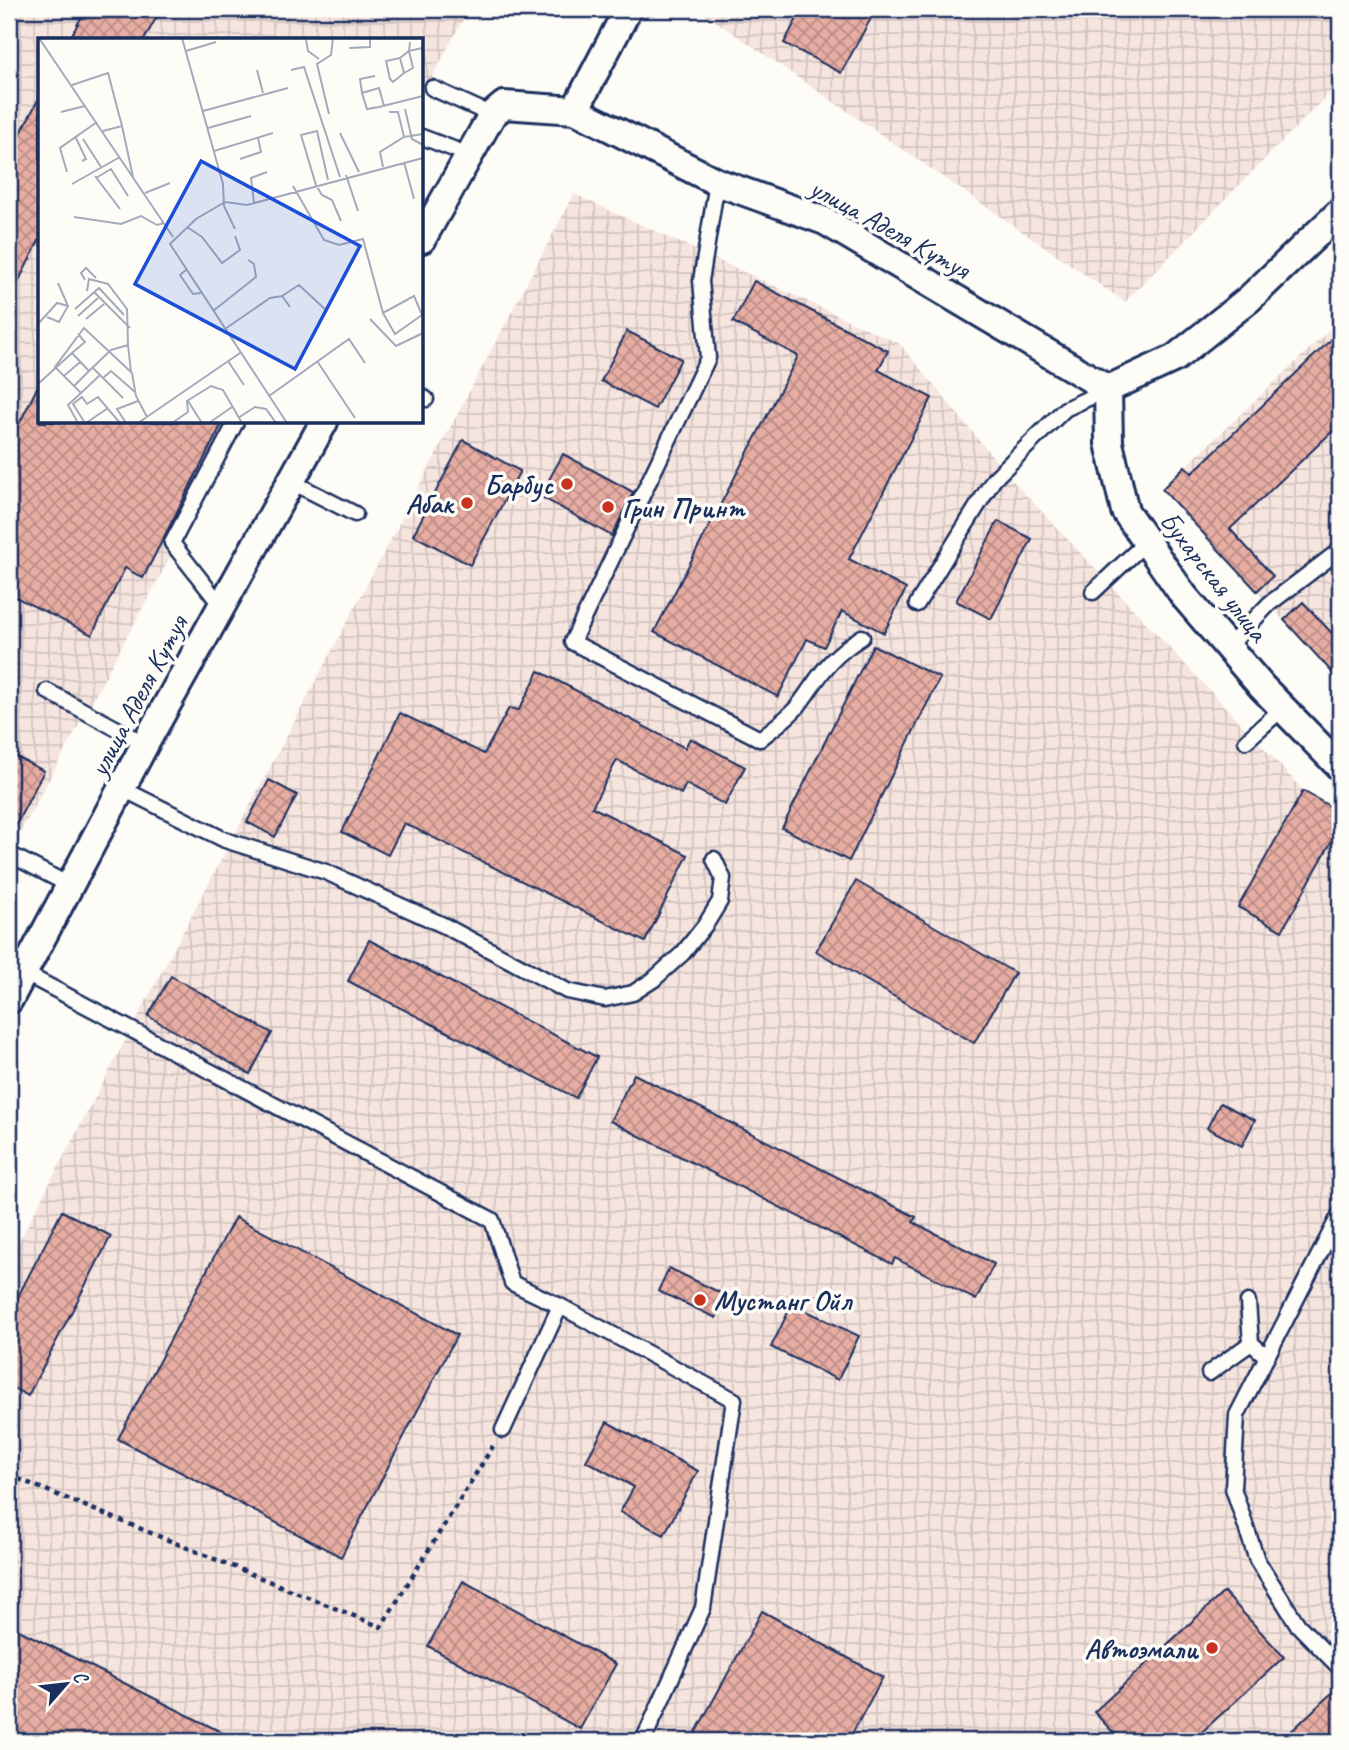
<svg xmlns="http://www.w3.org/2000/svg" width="1349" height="1750" font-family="Caveat,sans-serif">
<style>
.industrial{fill:url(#industrial-grid)}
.building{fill:url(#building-cross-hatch);stroke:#1b2f5e;stroke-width:2}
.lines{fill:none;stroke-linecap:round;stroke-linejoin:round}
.lane-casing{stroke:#1b2f5e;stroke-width:19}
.street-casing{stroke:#1b2f5e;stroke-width:32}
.path{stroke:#1b2f5e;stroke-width:4.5;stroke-dasharray:5 5;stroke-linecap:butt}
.lane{stroke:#fdfcf7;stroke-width:14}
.street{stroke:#fdfcf7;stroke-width:26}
.poi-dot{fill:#c8321e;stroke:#fdfcf7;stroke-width:2.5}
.labels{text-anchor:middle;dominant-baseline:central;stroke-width:7;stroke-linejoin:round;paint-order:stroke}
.street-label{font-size:28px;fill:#1b2f5e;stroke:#fdfcf7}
.poi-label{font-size:28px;font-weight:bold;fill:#1b2f5e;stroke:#fdfcf7;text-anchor:end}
.inset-road{fill:none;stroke:#a3aaba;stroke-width:2}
.view{fill:#1d4ed8;fill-opacity:0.15;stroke:#1d4ed8;stroke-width:3.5}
.inset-edge{fill:none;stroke:#1b2f5e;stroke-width:3.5}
</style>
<defs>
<pattern id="industrial-grid" width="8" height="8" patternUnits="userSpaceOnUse" patternTransform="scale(1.75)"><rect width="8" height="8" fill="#f6e4de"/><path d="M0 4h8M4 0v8" fill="none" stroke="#d2c4c1"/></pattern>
<pattern id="building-cross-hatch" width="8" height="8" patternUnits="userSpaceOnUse" patternTransform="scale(1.75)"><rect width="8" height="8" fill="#e7ada2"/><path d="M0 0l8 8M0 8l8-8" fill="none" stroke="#ba8d87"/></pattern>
</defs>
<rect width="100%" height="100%" fill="#fdfcf7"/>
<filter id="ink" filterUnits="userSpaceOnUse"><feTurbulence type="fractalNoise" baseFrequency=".0143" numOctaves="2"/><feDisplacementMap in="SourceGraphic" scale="14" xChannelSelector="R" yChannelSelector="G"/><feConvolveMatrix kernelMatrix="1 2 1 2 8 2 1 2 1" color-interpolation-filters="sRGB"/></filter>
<g filter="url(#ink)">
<g class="industrial">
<polygon points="9,9 469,9 422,95 422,40 40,40 40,422 244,422 9,853"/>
<polygon points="698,9 1340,9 1340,82 1125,302"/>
<polygon points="574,194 900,344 1011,479 1340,829 1340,1741 9,1741 9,1260"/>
<polygon points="1340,320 1340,681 1162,489"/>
</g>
<g class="building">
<polygon points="86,9 161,9 144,40 69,40"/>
<polygon points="802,9 876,9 841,73 784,43"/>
<polygon points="40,96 40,239 9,300 9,156"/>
<polygon points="754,281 888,351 878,370 932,398 849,559 906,589 884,633 842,611 824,647 807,639 778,697 654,632 798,356 733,322"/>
<polygon points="627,331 681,359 655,409 601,381"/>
<polygon points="1340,331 1340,424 1230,529 1273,576 1257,591 1162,489 1185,466 1192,473"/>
<polygon points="40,382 40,422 223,422 143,578 125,568 92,635 9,594 9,444"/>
<polygon points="463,440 520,471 470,565 413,535"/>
<polygon points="563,454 633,492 612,536 540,496"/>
<polygon points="998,521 1032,539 991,619 956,601"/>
<polygon points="1303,602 1340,642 1340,681 1284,620"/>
<polygon points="873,645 940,678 849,861 782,828"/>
<polygon points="539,671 685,748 690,738 745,767 725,805 686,784 681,794 617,760 592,807 688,855 645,942 404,823 388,855 342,832 400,713 484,754 509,708 519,710"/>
<polygon points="9,753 44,771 9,838"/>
<polygon points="269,780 297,795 275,837 247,822"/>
<polygon points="1303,791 1340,812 1340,826 1282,931 1238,907"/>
<polygon points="856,881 1015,973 974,1043 816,951"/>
<polygon points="369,940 597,1057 576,1098 348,981"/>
<polygon points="171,976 272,1033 250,1074 148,1016"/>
<polygon points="634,1074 916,1217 913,1222 994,1264 976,1300 895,1258 892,1264 610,1121"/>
<polygon points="1220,1103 1255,1120 1242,1146 1207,1128"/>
<polygon points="62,1211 111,1236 28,1396 9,1386 9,1314"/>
<polygon points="235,1217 457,1335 341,1557 118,1439"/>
<polygon points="669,1268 727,1296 716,1318 658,1291"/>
<polygon points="792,1304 859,1336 838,1380 771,1347"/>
<polygon points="607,1422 698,1471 664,1535 620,1512 634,1487 586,1461"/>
<polygon points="463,1581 616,1664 580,1729 428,1646"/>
<polygon points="1224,1592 1284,1657 1192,1741 1121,1741 1094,1712"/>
<polygon points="762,1611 883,1677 848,1741 691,1741"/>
<polygon points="9,1625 239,1741 9,1741"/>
<polygon points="1340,1685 1340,1741 1281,1741"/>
</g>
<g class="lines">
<g class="lane-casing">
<g id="lane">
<polyline points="432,88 492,115"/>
<polyline points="422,137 469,155"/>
<path d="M 717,182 L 701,281 L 708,358 L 572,642 L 760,739 C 772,729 788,718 798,706 C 821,675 827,659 862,637"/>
<polyline points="422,397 426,399"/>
<polyline points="292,482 355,514"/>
<polyline points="1093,592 1146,542"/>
<polyline points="917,604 994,479 1065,409 1108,389"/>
<polyline points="222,607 172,543 236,422"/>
<polyline points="1228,647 1269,604 1340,550"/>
<polyline points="47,691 145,744"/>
<polyline points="1246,741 1283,708"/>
<polyline points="123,789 225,840 326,872 443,925 567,991 605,999 633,993 653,980 683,953 706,924 720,901 723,878 714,859"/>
<polyline points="15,857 71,886"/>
<polyline points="24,973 492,1220 512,1283 560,1306 503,1430"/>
<polyline points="1340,1214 1237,1415 1233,1488 1257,1560 1298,1625 1340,1668"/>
<polyline points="1248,1302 1251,1343 1267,1357"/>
<polyline points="560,1306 734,1400 703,1608 643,1741"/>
<polyline points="1209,1373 1251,1343"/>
</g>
</g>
<g class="street-casing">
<g id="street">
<polyline points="575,110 628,9"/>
<polyline points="422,239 492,115 504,105 575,110 717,182 825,221 1108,389"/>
<polyline points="1108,389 1109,443 1125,511 1184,596 1262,687 1340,767"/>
<polyline points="1108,389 1175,358 1249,299 1340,212"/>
<polyline points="9,1000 145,744 324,422"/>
</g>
</g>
<polyline class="path" points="9,1475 381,1627 493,1446"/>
<use href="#lane" class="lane"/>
<use href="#street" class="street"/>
</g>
</g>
<g class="poi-dot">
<circle cx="567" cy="484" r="7"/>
<circle cx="467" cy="503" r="7"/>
<circle cx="608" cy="507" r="7"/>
<circle cx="700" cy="1300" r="7"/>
<circle cx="1212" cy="1648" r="7"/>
</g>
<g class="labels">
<g class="street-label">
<text transform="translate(890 228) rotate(29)">улица Аделя Кутуя</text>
<text transform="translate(1214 576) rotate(52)">Бухарская улица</text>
<text transform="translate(138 696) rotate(-62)">улица Аделя Кутуя</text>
</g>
<g class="poi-label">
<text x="553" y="484">Барбус</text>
<text x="453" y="503">Абак</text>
<text x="622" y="507" text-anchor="start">Грин Принт</text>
<text x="714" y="1300" text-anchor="start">Мустанг Ойл</text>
<text x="1198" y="1648">Автоэмали</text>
</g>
</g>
<g transform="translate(38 38)">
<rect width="385" height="385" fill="#fdfcf7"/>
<path class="inset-road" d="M 1,0 L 135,199M 144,0 L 185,146 L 186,168 L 197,191M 268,2 L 270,13 L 281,21M 372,4 L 371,13 L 384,10 L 385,15M 311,10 L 332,9 L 332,0M 148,13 L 178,4M 371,13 L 375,30 L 366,35 L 362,20 ZM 362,20 L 348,23 L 352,41 L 355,44 L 366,35M 219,32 L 225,55M 253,32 L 266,29 L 302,139M 34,47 L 70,35 L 84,88M 324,55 L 322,41 L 337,38M 346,68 L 341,50 L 324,55 L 329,71 L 341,69 L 385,58M 367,71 L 374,101 L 385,107M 165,73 L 250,50M 23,74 L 47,68M 351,74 L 360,74 L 366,99M 291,76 L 279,26 L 293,17 L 295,0M 170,90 L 213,78M 65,93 L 84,88 L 95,139M 302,95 L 321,134M 37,98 L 48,121 L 44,123M 45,101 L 63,129M 176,113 L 235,95M 202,121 L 223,114 L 220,100M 366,124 L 376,161M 345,129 L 342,114 L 366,99 L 385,96M 29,134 L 22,110 L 59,84M 308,137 L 320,173M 57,138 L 82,171M 58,140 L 73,131 L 90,158M 290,142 L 279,93 L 263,97 L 278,147 L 284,157 L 294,162 L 303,183M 34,146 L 82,119M 255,148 L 286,202 L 301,207 L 325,201 L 345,275 L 376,258 L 384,277 L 357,296 L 345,275M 107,155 L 132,145M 187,164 L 158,181 L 132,206 L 249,385M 187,164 L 209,167 L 385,120M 216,165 L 213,140 L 229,134M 36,179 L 83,186 L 103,178 L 119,187 L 126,185M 149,189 L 164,199 L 184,225 L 202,212 L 197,198M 148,232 L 142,237 L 155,256 L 163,255M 47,242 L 43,235 L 48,230 L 58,240M 20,245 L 30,268M 56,254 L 92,290M 244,258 L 261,247 L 289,273M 37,271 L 61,250 L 86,277M 175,273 L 218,239 L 216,226 L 210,222M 40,278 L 60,260M 48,281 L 66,266M 332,281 L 358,308 L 385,295M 0,286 L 19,265 L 30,268 L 21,284 L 9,279M 187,291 L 232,260 L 244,258 L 252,269M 90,307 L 93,334M 34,315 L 47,304 L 40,296M 190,323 L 206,347M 279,323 L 317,380M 42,324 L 26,338 L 17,329 L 46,290 L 94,335 L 98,358 L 109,379M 54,329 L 85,360M 26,338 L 43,355 L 30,367 L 40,385M 65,340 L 73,333 L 97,354M 0,346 L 34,315 L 51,333 L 73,312 L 90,307 L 89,271 L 70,246 L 51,241 L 49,253M 36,348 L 51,333M 43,355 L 62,337M 231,358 L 311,301 L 327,325M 150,363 L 164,385M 200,380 L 217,369 L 228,371 L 238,385M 47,385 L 35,366 L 44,359 L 49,366 L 60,359 L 82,385M 48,385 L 70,370M 88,385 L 79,371 L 100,363M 100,385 L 202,315M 134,385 L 150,374 L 149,363 L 173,348 L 185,352 L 204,385M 171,385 L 194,369"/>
<path class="view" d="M 163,123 L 322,208 L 257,331 L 97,246 Z"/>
<rect width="385" height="385" class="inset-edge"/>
</g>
<rect width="1349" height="1750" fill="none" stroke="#fdfcf7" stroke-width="35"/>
<rect x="18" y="18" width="1314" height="1715" fill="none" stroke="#1b2f5e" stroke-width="2.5" filter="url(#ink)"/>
<g transform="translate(66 1684) rotate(62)" stroke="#fdfcf7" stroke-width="5" paint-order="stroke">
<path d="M0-5L12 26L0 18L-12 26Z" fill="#1b2f5e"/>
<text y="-10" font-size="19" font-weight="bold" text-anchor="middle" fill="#1b2f5e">С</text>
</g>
</svg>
